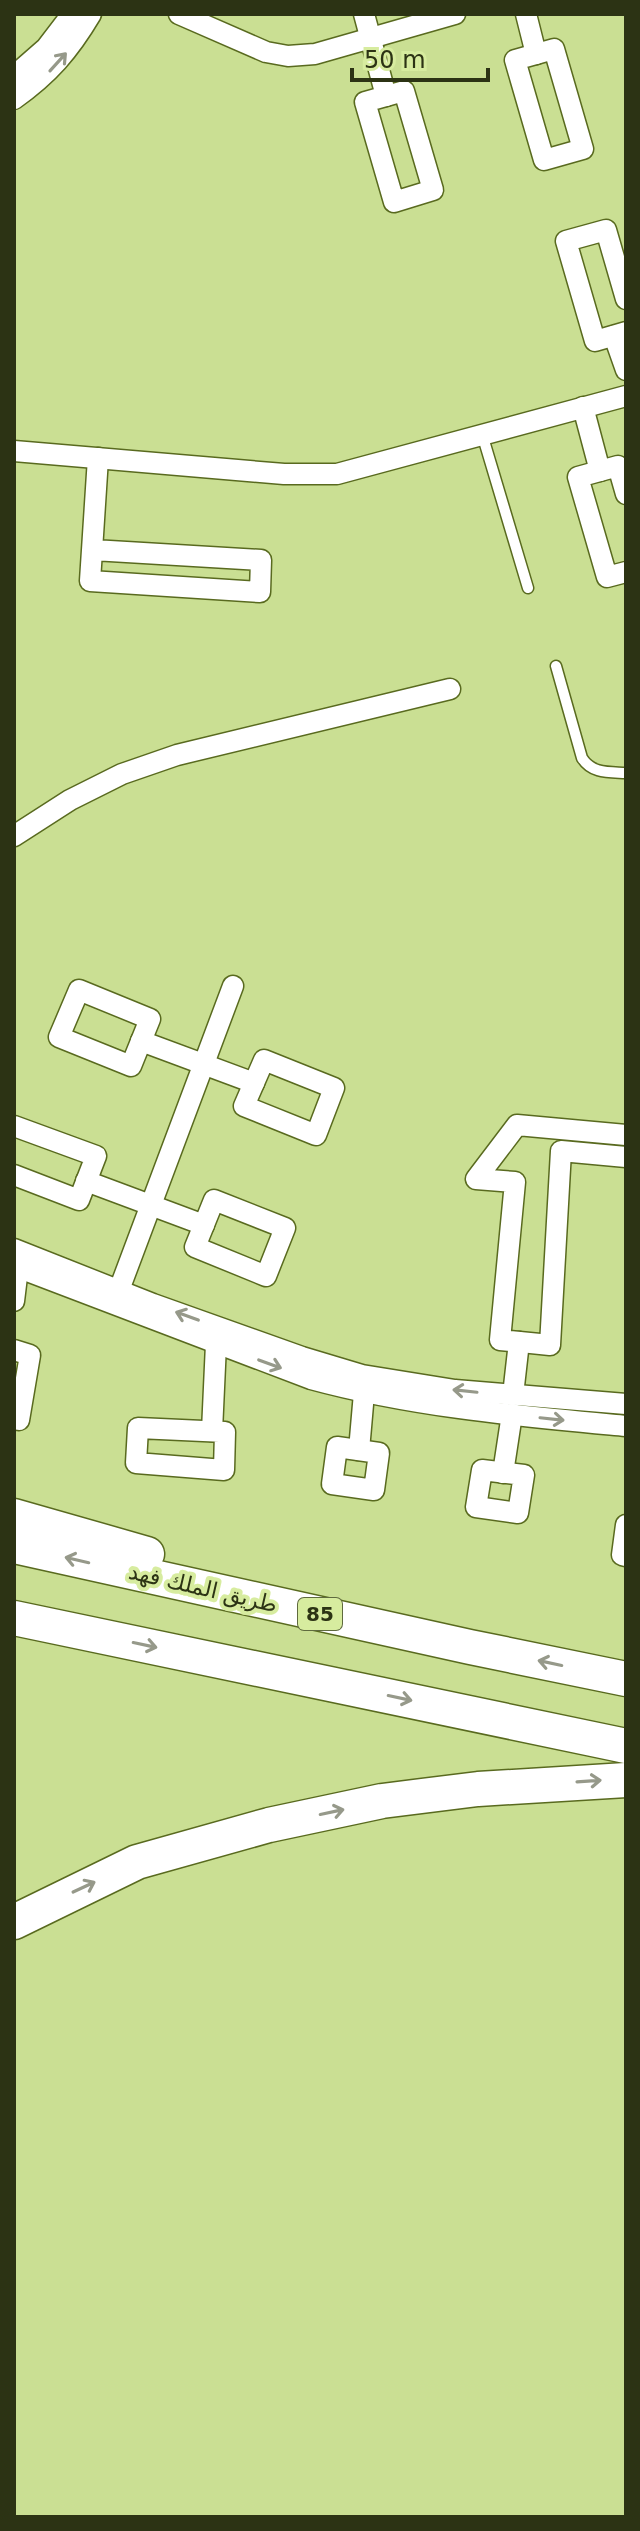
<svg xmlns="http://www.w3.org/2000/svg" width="640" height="2531" font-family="'DejaVu Sans',Vazirmatn,sans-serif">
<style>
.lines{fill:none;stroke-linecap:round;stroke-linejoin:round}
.service-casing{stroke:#596a1f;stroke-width:13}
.minor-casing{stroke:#596a1f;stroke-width:23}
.trunk-casing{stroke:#596a1f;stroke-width:37}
.service{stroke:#fff;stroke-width:10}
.minor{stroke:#fff;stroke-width:20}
.trunk{stroke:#fff;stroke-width:34}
.oneway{stroke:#96998a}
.labels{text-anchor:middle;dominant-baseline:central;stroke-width:8;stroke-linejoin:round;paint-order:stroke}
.shield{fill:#d7ec9f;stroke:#5f6a3e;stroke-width:2}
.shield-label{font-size:20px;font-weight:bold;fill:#2c3314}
.street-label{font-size:22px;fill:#2c3314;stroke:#d7ec9f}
</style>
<rect width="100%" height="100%" fill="#cadf93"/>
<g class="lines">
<g class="service-casing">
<g id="service">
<polyline points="482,434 528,588"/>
<path d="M 556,666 L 582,758 C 592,774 609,772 626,773"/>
</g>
</g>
<g class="minor-casing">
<g id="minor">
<polyline points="179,14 266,52 288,56 315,54 455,14"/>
<polyline points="364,14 386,96"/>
<polyline points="526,14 536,54"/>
<polygon points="554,49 583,149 544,160 515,60"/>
<polyline points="14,76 46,48 72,14"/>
<polygon points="404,91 433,190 394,202 365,102"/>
<path d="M 14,99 C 49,74 69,51 91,14"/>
<polyline points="626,299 606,230 566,241 595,341 626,332"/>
<polyline points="614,336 626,370"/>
<polyline points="583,407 600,471"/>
<polyline points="14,451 284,474 337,474 626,396"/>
<polyline points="626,494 618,466 578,477 607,577 626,572"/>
<polyline points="93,550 261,560 260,592 90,581 98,458"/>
<polyline points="14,836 70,800 122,774 177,755 450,689"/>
<polygon points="79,990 150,1019 131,1066 59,1037"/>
<polyline points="141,1041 254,1083"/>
<polygon points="264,1060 334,1088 316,1135 244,1106"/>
<polyline points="14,1126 96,1156 79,1200 14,1175"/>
<polyline points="626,1135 517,1125 476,1179 515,1182 500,1340 550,1345 561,1151 626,1157"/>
<polyline points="86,1181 204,1225"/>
<polygon points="214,1200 285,1228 266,1276 195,1247"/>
<polyline points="14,1249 153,1304 302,1357 362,1375 455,1390 626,1404"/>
<path d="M 14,1266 L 311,1379 C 414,1407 520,1416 626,1426"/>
<polyline points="119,1290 233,986"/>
<polyline points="14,1301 18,1268"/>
<polyline points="14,1350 30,1355 19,1420 14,1419"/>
<polyline points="513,1395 519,1342"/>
<polygon points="138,1428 225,1432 224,1470 136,1463"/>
<polyline points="212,1431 216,1344"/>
<polygon points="337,1447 379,1453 374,1490 332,1484"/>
<polyline points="359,1450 364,1393"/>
<polygon points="482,1470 524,1475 518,1513 476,1507"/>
<polyline points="503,1473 512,1414"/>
<polyline points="626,1525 622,1555 626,1556"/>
</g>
</g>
<g class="trunk-casing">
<g id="trunk">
<polyline points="14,1516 147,1554"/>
<polyline points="14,1546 470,1647 626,1679"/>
<polyline points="14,1618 626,1746"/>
<polyline points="14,1922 137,1862 269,1825 382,1801 478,1789 626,1780"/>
</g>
</g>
<use href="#service" class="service"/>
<use href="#minor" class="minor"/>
<use href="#trunk" class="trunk"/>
</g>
<defs><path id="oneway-shaft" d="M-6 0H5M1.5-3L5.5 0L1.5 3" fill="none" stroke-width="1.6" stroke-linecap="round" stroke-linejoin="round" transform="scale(2)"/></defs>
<g class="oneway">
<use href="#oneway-shaft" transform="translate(58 62) rotate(-48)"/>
<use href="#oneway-shaft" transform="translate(187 1316) rotate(-160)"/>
<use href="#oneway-shaft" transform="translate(270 1364) rotate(20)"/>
<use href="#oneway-shaft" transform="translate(465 1391) rotate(-174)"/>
<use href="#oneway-shaft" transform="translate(552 1419) rotate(6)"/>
<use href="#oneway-shaft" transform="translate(77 1560) rotate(-167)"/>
<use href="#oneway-shaft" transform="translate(145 1645) rotate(12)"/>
<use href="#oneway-shaft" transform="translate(550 1663) rotate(-168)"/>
<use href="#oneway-shaft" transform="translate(400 1698) rotate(12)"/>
<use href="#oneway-shaft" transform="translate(589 1781) rotate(-4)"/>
<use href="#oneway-shaft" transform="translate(332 1812) rotate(-12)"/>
<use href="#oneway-shaft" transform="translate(84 1887) rotate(-25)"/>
</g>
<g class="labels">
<rect class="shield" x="298" y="1598" width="44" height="32" rx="6"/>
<g class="shield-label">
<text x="320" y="1614">85</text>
</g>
<g class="street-label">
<text transform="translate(203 1588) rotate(13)">طريق الملك فهد</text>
</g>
</g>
<rect width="640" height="2531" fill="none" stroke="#2c3314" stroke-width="32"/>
<path d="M352 68v12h136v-12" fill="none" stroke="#2c3314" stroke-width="4"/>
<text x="364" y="68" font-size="24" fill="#2c3314" stroke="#d7ec9f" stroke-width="6" paint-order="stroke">50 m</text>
</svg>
